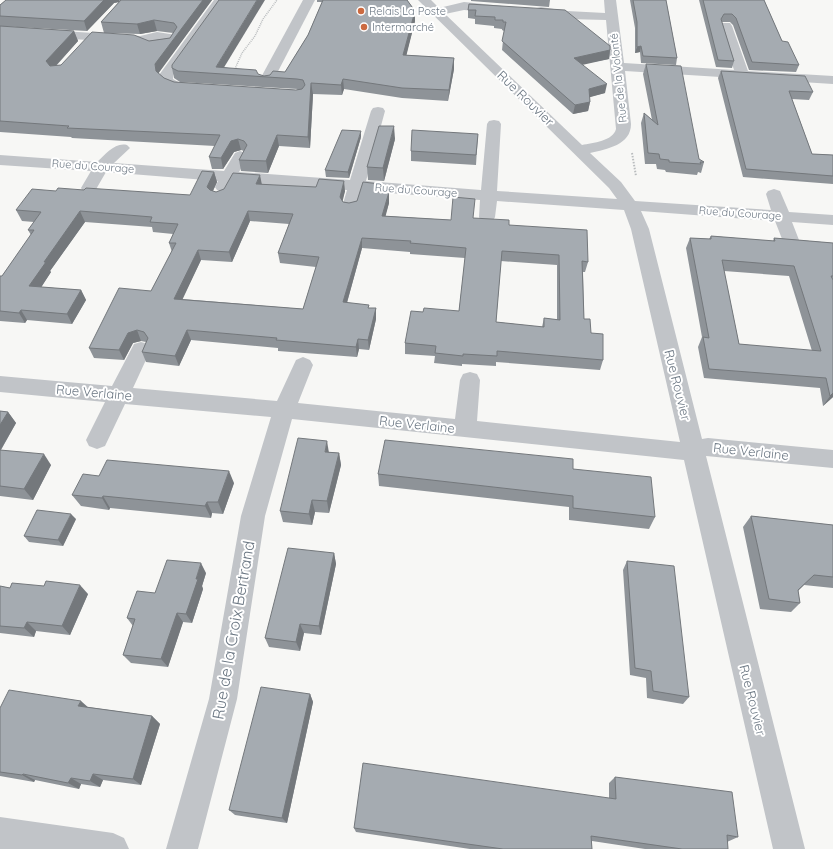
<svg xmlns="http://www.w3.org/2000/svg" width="833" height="849" font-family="Quicksand,sans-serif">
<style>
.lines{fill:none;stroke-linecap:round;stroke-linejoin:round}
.path-far1{stroke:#b9bcbe;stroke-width:1.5;stroke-dasharray:1 1;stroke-linecap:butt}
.path{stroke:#b9bcbe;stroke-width:2;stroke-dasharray:1.5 1.5;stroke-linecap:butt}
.minor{fill:#c1c4c8;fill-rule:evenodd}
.wall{fill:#8e9398;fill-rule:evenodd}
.shaded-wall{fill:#74787c}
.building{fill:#a5abb1;stroke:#74787c;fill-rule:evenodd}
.poi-dot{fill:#cc6a40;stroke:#fff;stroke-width:1.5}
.labels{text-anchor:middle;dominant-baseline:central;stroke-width:4;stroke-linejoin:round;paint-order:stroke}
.far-poi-label{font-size:11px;fill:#6a7682;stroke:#fff;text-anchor:start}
.far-street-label{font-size:11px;fill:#6a7682;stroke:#fff}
.street-label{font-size:13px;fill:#6a7682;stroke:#fff}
.near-street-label{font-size:16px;fill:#6a7682;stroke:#fff}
</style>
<rect width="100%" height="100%" fill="#f7f7f5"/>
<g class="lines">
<polyline class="path-far1" points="234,71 242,53 255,36 263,19 277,0"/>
<polyline class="path" points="632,153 636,176"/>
<g class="minor">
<path d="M 214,0 L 226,0 L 173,75 L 173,79 L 180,83 L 198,85 L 200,88 L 198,91 C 185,94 159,92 159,75 Z"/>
<polygon points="303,0 315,0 273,81 271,84 266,85 261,84 259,81"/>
<path d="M 418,0 L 431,0 L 439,8 L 464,2 L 503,6 L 505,9 L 503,12 L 499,13 L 464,10 L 445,14 L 582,145 C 593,143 613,141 616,129 L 606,20 L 567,19 L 541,15 L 537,14 L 535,11 L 537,8 L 541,7 L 567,11 L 605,13 L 604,0 L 616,0 L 624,63 L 734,70 L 720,26 L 722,23 L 730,23 L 732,26 L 748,71 L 833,76 L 833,84 L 625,71 L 631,124 C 631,145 607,149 590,153 L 621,182 L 635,201 L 771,210 L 766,194 L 768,191 L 774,189 L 780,191 L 789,212 L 833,215 L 833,225 L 792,222 L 799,240 L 796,244 L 790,246 L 784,244 L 775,221 L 641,211 L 649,229 L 702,439 L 708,438 L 833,450 L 833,468 L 706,456 L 805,849 L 773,849 L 684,460 L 292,419 L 265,516 L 237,699 L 198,849 L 166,849 L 209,699 L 241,516 L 271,417 L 125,404 L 105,446 L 97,449 L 89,446 L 86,440 L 105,402 L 0,392 L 0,376 L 112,386 L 134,344 L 141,342 L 148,344 L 151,349 L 133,388 L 277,401 L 296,360 L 303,357 L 310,360 L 313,365 L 298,403 L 455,419 L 460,380 L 463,374 L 470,372 L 477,374 L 480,380 L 477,421 L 680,442 L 631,229 L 624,210 L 497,201 L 495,217 L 493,221 L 487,222 L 481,221 L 479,217 L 480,200 L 363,191 L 356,211 L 350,212 L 344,211 L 342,207 L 347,190 L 234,182 L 229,190 L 223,192 L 217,190 L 215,187 L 218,181 L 106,172 L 95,191 L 89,193 L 83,191 L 81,188 L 91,171 L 0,165 L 0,155 L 97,162 C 106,154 115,142 127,145 L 130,148 L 114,163 L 224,171 L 235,153 L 240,151 L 245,153 L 248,156 L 239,172 L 350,180 L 371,111 L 373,108 L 378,107 L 383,108 L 385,111 L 366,181 L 481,190 L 487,124 L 489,121 L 494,120 L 499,121 L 501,124 L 497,191 L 617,199 L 609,188 Z"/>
<path d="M 0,27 L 140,36 L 157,32 L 176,35 L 178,38 L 173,47 L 152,50 L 143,47 L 142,43 L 0,35 ZM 157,40 L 164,41 L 152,41 Z"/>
<polygon points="0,817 113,833 124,838 129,849 0,849"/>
</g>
</g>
<g class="wall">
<polygon points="6,0 212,0 158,73 164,78 174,82 296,90 298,89 180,82 174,78 172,68 224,67 264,76 285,72 308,35 322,2 317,2 317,0 407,0 415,11 415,21 406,55 454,58 454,69 448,101 402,98 344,89 342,95 313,94 310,148 279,146 268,173 241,171 239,160 244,151 241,150 234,152 223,169 212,169 209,157 215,146 72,138 71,137 0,132 0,26 74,31 78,41 56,66 61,65 149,41 170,38 173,33 157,31 140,34 104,33 101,22 119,2 114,3 87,31 0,26 0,5"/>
<polygon points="471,0 550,0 549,7 471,1"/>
<polygon points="630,0 666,0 677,58 676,65 641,63 640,52 635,53 635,28"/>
<polygon points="699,0 764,0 782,41 799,65 796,72 749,70 733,25 730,22 722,22 734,61 732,68 716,67"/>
<polygon points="469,4 610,50 609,59 582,64 605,93 589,97 590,102 588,111 573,114 502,50 504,31 502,30 502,29 494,28 494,26 475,24 475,19 468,18 468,10"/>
<polygon points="646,64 699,159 704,162 701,173 698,172 697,175 666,172 665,170 657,169 656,164 645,164 641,123 644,113 652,120 643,74"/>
<polygon points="721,71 813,92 809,100 792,99 812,154 833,155 833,184 743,177 718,78"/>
<polygon points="478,134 476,165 411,161 411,151"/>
<polygon points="361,137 349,178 326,177 325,170"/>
<polygon points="395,139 384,181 368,180 367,167"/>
<path d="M 214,172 L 217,182 L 213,191 L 216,192 L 262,184 L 345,191 L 342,201 L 343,202 L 349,203 L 357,201 L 380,184 L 380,192 L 389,192 L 389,203 L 385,216 L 451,220 L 474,218 L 509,225 L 588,262 L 585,272 L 583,272 L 584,319 L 603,360 L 600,370 L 496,362 L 496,366 L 462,364 L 462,366 L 434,363 L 435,356 L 405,354 L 405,343 L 423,312 L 459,311 L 465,258 L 410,254 L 410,252 L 362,248 L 347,303 L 369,308 L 376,308 L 376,319 L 369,350 L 359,349 L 357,357 L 278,351 L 278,348 L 191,340 L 179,366 L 146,362 L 142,352 L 146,342 L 141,341 L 133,343 L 124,360 L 94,358 L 89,348 L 151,291 L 172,252 L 169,243 L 173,234 L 153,232 L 152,227 L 85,222 L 50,271 L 51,272 L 41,287 L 81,290 L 86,300 L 72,324 L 27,320 L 25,323 L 0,321 L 0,276 L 2,276 L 31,235 L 28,230 L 34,222 L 22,221 L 16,210 L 56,191 L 190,195 ZM 250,221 L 289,224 L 278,253 L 280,263 L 316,267 L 303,309 L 182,299 L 201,260 L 232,262 ZM 501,261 L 557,265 L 557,320 L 544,318 L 542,327 L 496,322 Z"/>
<path d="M 711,236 L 773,241 L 774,238 L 833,243 L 833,397 L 823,406 L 820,388 L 704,378 L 698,347 L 702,337 L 686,248 L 690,238 L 709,239 ZM 724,271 L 789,276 L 812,351 L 739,344 Z"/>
<polygon points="0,411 8,412 16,423 1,450 51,465 33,500 0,496"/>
<polygon points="329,452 339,453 341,465 329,513 315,512 312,525 283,522 280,511"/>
<polygon points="573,469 655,517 649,529 569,520 569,507 379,486 378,474"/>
<polygon points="99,476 234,483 223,514 212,513 211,518 110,508 109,510 81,506 72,495"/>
<polygon points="751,516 833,525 833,588 804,585 798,591 800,603 791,612 760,609 743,527"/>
<polygon points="76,519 63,546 29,542 24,536"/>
<polygon points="334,553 336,564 321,635 304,633 300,651 269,647 265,638"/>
<polygon points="627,561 689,697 683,704 647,698 646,678 630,675 623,570"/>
<polygon points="206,573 202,586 203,589 192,623 183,622 168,667 131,663 123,655 133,626 127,618 155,593"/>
<polygon points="0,586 10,588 88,594 70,635 36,631 34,637 0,633"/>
<polygon points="310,694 313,702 287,823 235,815 229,810"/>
<polygon points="88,707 152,716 160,724 141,785 103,780 100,787 81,784 79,789 35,780 34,782 0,776 0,708"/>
<polygon points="615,777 738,837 727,842 728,849 645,849 592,841 592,849 470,849 356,832 354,828 609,798 609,783"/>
</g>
<g class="shaded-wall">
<polygon points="104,0 119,0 119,2 114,3 87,31 84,21"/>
<polygon points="203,0 212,0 158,74 156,71 155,64"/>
<polygon points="257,0 265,0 220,74 216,67"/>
<polygon points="415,11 415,21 404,65 403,55"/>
<polygon points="154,20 157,31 140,34 137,24"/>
<polygon points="74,31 78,41 50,72 46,61"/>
<polygon points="641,46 640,52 635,53 637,47"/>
<polygon points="610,50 609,59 573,67 574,58"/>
<polygon points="454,58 454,69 448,101 449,90"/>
<polygon points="343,79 344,89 342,95 341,85"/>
<polygon points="311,83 313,94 310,148 308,137"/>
<polygon points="607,84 605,93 587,98 589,89"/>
<polygon points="590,102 588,111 573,114 575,105"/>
<polygon points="394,126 395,139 384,181 383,168"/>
<polygon points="361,131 361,137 349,178 348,172"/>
<polygon points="277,135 279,146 268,173 266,161"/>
<polygon points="238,139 241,150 234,152 223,169 221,158 231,141"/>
<polygon points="214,172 217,182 210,197 207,187"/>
<polygon points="260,175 262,185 256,184"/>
<polygon points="344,181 345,191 341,208 340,197"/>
<polygon points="380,184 380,194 378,192"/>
<polygon points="389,192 389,203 383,226 382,216"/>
<polygon points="80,211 85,222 50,271 51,272 35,297 29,286 44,262"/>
<polygon points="248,211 250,221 232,262 229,252"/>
<polygon points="362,238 362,248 344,313 343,302"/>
<polygon points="198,250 201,260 178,309 174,299"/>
<polygon points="81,290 86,300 72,324 67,314"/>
<polygon points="376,308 376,319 369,350 368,340"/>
<polygon points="21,310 27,320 25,323 19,313"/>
<polygon points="137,330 141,341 133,343 124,360 119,350 128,333"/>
<polygon points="187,330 191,340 179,366 175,356"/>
<polygon points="358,339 359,349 357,357 356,347"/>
<polygon points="833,393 833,397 823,406 830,396"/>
<polygon points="8,412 16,423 0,451 0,425"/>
<polygon points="327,441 329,453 325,452"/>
<polygon points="339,453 341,465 329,513 327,501"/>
<polygon points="44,454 51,465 33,500 24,489"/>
<polygon points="229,471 234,483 223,514 218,502"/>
<polygon points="103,496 110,508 109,510 102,498"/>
<polygon points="312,500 315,512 312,525 309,514"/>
<polygon points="207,502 212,513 211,518 205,506"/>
<polygon points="71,514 76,519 63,546 58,540"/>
<polygon points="334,553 336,564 321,635 319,626"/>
<polygon points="201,563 206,573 202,586 203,589 192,623 186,614 196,579"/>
<polygon points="80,585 88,594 70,635 62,626"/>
<polygon points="177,613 183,622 168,667 161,659"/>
<polygon points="27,622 36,631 34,637 24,628"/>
<polygon points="300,624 304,633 300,651 296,642"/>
<polygon points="310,694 313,702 287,823 282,818"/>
<polygon points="81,701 90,709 78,706"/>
<polygon points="152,716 160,724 141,785 133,779"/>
<polygon points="23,774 35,780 34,782 22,775"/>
<polygon points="93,774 103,780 100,787 90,781"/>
<polygon points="71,778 81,784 79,789 68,783"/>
</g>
<g class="building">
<polygon points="6,0 104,0 84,21 0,16 0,5"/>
<polygon points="121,0 203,0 155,64 156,71 164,78 174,82 296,90 302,89 305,85 303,80 297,79 178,71 172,68 172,65 219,0 257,0 216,67 256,70 258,74 264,76 270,75 273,71 285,72 308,35 323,0 407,0 415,11 403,55 454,58 449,90 402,88 343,79 341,85 311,83 308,137 277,135 266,161 239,160 247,145 244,141 238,139 231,141 221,158 209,157 220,135 67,128 69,126 0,121 0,26 74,31 46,61 50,66 61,65 92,32 134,35 149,41 170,38 177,27 174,23 154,20 137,24 101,22"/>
<polygon points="633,0 666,0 677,58 643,56 641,46 637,47 637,22"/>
<polygon points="703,0 764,0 782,41 788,42 799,65 752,62 736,18 732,14 724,14 721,19 734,61 718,60"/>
<polygon points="469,4 565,10 610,46 610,50 574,58 607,84 589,89 590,102 575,105 502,41 506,22 503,22 503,20 495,20 495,17 475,16 476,10 468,10"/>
<polygon points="646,64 681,66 699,159 704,162 700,162 701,164 669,162 669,160 660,159 659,154 648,153 644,113 658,125"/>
<polygon points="721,71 805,76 813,92 789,91 812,154 833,155 833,176 746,169"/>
<polygon points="379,126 394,126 383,168 367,167"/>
<polygon points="342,130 361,131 348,172 325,170"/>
<polygon points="412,130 478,134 476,155 411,151"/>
<path d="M 202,171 L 214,172 L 207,187 L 210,190 L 216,192 L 224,189 L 233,173 L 260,175 L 256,184 L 316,187 L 319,179 L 344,181 L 340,197 L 343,202 L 349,203 L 357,201 L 363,182 L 380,184 L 378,192 L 389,192 L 382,216 L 451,220 L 453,197 L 475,199 L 473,218 L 509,220 L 509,225 L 587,230 L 588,262 L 582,261 L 584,319 L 590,319 L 591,333 L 603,334 L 603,360 L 497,351 L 497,356 L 463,354 L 463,356 L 435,353 L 436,346 L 405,343 L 411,311 L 423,312 L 424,308 L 459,311 L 466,248 L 410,243 L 411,241 L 362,238 L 343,302 L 369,305 L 368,308 L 376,308 L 368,340 L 358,339 L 356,347 L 276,340 L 277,338 L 187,330 L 175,356 L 142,352 L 148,338 L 144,332 L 137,330 L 128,333 L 119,350 L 89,348 L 119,288 L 151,291 L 176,243 L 169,243 L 178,224 L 150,222 L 152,217 L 80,211 L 44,262 L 46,262 L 29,286 L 81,290 L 67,314 L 21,310 L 19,313 L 0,311 L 0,276 L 2,276 L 34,230 L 28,230 L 41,212 L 16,210 L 32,189 L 56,191 L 58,188 L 84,190 L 86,188 L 190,195 ZM 248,211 L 293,214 L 278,253 L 319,257 L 303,309 L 174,299 L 198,250 L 229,252 ZM 502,251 L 559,255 L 560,320 L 544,318 L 544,327 L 496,322 Z"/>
<path d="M 711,236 L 775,241 L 774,238 L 833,243 L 833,276 L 831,276 L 833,280 L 833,393 L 830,396 L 826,378 L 709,369 L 703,337 L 709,338 L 690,238 L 711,239 ZM 722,260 L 794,266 L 821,351 L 739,344 Z"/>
<polygon points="0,411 8,412 0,425"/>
<polygon points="298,438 327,441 325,452 339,453 327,501 312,500 309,514 280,511"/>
<polygon points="385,440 573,459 573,469 651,477 655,517 573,508 573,496 378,474"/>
<polygon points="0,450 44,454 24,489 0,486"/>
<polygon points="107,460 229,471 218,502 207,502 205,506 103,496 102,498 72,495 83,474 99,476"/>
<polygon points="37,510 71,514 58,540 24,536"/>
<polygon points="751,516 833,525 833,577 814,575 798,590 800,603 769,599"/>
<polygon points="288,548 334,553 319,626 300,624 296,642 265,638"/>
<polygon points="167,560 201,563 196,579 198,579 186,614 177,613 161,659 123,655 135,619 127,618 137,591 155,593"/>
<polygon points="627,561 674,566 689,697 653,691 651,671 635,668"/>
<polygon points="46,581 80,585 62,626 27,622 24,628 0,626 0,586 10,588 12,583 44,586"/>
<polygon points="261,687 310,694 282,818 229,810"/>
<polygon points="9,690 81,701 78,706 152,716 133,779 93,774 90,781 71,778 68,783 23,774 22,775 0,772 0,708"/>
<polygon points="363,763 616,799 615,777 732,792 738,837 727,835 728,849 682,849 591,836 592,849 503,849 354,828"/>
</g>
<g class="poi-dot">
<circle cx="361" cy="11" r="4"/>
<circle cx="364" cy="27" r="4"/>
</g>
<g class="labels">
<g class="far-poi-label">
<text x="369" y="11">Relais La Poste</text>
<text x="372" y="27">Intermarché</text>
</g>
<g class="far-street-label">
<text transform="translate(618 78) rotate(-96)">Rue de la Volonté</text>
<text transform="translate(93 166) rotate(4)">Rue du Courage</text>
<text transform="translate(416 190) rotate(4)">Rue du Courage</text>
<text transform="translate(740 213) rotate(4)">Rue du Courage</text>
</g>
<g class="street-label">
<text transform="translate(526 98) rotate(44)">Rue Rouvier</text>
<text transform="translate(678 385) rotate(76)">Rue Rouvier</text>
<text transform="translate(94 392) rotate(5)">Rue Verlaine</text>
<text transform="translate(417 424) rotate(6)">Rue Verlaine</text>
<text transform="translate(751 451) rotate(6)">Rue Verlaine</text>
<text transform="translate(753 700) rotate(76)">Rue Rouvier</text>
</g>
<g class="near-street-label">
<text transform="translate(233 630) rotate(-80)">Rue de la Croix Bertrand</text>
</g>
</g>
</svg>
